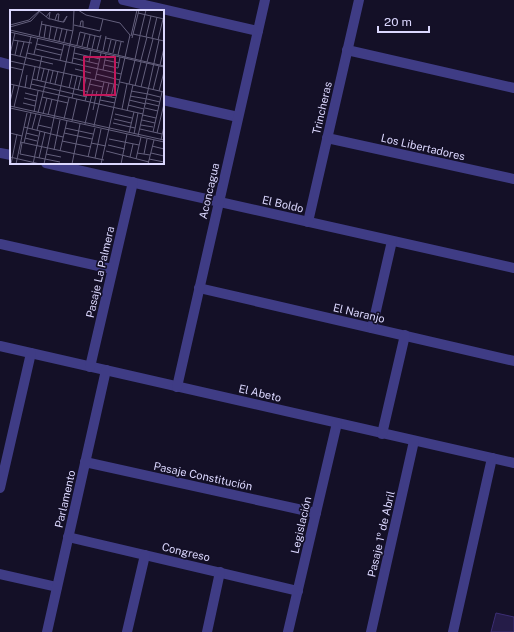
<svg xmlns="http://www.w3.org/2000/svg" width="514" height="632" font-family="'Public Sans',sans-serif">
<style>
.building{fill:#251c48;stroke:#3c2e74}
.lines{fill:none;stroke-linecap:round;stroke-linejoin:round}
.minor{stroke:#3f3c85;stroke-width:10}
.labels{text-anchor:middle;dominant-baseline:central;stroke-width:3.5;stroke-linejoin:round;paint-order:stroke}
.street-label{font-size:11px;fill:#dbd7fe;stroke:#141027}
.inset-road{fill:none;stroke:#64607d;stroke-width:1}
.view{fill:#c2185b;fill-opacity:0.15;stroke:#c2185b;stroke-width:2}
.inset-edge{fill:none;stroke:#dbd7fe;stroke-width:2}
</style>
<rect width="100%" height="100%" fill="#141027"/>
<polygon class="building" points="496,613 514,617 514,632 491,632"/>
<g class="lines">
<g class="minor">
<polyline points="123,0 258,31"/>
<polyline points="93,11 96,0"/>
<polyline points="347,50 514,88"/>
<polyline points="0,62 11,65"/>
<polyline points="163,100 238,117"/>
<polyline points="327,138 514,179"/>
<polyline points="0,153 11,155"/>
<polyline points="46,163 514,268"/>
<polyline points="308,222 359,0"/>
<polyline points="0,244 112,269"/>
<polyline points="199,288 514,361"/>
<polyline points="372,328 392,241"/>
<polyline points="0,346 514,463"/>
<polyline points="90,367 133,182"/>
<polyline points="177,387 265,0"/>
<polyline points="382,434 405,335"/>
<polyline points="85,462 316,513"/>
<polyline points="0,488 31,353"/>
<polyline points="68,537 298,591"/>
<polyline points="0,574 57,587"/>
<polyline points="47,632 106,370"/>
<polyline points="127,632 145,555"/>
<polyline points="207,632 220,572"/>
<polyline points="288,632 337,423"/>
<polyline points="371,632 414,441"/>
<polyline points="453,632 492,458"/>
</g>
</g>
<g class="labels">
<g class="street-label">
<text transform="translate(322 108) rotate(-77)">Trincheras</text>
<text transform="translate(423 147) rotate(13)">Los Libertadores</text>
<text transform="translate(209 191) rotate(-77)">Aconcagua</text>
<text transform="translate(283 204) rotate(13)">El Boldo</text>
<text transform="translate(100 272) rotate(-77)">Pasaje La Palmera</text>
<text transform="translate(359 313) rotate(13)">El Naranjo</text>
<text transform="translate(260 393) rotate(13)">El Abeto</text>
<text transform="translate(203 476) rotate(12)">Pasaje Constitución</text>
<text transform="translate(65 499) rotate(-77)">Parlamento</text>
<text transform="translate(301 525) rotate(-77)">Legislación</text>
<text transform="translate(381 534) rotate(-77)">Pasaje 1º de Abril</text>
<text transform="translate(186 552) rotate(13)">Congreso</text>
</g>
</g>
<g transform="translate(10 10)">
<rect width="154" height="154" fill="#141027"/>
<path class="inset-road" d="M 68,0 L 76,5 L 110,13 L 120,25 L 91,154M 29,1 L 39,9 L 41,9 L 48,11 L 53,12 L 54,12 L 57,6 L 53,12M 128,3 L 154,9M 36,7 L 40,2 L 39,9M 45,10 L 47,4 L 49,4 L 48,11M 31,14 L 63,21M 0,15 L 19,10 L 29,1M 64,15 L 90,21 L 93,9M 70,16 L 71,11 L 73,11 L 73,17M 0,17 L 21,11 L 31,0M 0,20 L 154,56M 0,22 L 154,57M 123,24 L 154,31M 130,25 L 136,0M 121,26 L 127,0M 29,27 L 32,11M 136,27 L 141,6M 34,28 L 36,15M 96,28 L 114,32M 122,28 L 129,0M 142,28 L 147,7M 39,29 L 41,16M 3,30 L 22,33M 44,30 L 47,18M 148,30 L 153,9M 49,31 L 52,19M 54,32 L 57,20M 27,34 L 52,40M 67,35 L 70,22 L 90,27M 72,36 L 75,24M 77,38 L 80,25M 26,39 L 51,45M 82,39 L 85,26M 87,40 L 91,25M 93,41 L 96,26M 98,42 L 101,30M 17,43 L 111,64M 64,43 L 90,49M 103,43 L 106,31M 0,44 L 43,54M 0,44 L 5,23M 24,44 L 28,28M 5,45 L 8,31M 108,45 L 111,32M 10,46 L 14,32M 63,48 L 88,54M 125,49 L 130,26M 50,50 L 54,34M 95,50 L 109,53M 131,50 L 137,27M 0,51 L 108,75M 79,52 L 81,40M 137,52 L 143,29M 62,53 L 65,37M 94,55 L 108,58 L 110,47M 150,55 L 154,38M 0,57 L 13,60M 65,59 L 81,63M 93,60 L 96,44M 86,64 L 110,70M 22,69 L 78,82M 27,70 L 32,46M 85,70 L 91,43M 31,71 L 34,59M 110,72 L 154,82M 40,73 L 43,61M 0,74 L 133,104M 21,74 L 77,87M 45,74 L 48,61M 79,74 L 93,77M 119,74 L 125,50M 125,76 L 131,52M 131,77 L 137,53M 15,78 L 17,65M 59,78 L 62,65M 20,79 L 25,57M 68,80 L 71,67M 143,80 L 149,56M 73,81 L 76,68M 121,81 L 138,84M 149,81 L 154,62M 15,83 L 27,86M 138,84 L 150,87M 91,85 L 106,88M 96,86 L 99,73M 120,86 L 137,89M 32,87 L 58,93M 101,87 L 104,74M 14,88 L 26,91M 62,88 L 67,66M 137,89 L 150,92M 90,90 L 105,93M 119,90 L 136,94M 75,91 L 81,69M 0,92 L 4,75M 13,93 L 25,96M 136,93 L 149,96M 118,95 L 134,99M 0,96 L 154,130M 4,97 L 21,26M 0,98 L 154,132M 135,98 L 148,101M 112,99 L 117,74M 83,100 L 87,81M 117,101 L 123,75M 24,102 L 28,81M 28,103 L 39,59M 33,104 L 37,88M 105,104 L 122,108M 38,105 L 42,89M 133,105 L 146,108M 54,109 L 59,88M 104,109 L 121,113M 132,110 L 145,113M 62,111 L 67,89M 103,113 L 125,118M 75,114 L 83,80M 28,115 L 41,118M 131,115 L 143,117M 84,116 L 94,72M 14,117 L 53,127M 55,118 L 83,124M 22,119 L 26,104M 130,119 L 152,124M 27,120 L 31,105M 143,122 L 152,82M 0,123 L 12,126M 16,123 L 28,126M 54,123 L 82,129M 119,123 L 124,102M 147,123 L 154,94M 124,124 L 128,103M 128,126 L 149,30M 15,128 L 27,131M 99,129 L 129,135M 151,130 L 154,116M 52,131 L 81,137M 10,132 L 94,150M 12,133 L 10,144 L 50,152M 14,133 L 21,103M 81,133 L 96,136M 98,135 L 115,139M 142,136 L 154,139M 44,140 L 50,110M 50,141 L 57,111M 96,141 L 139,152M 127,143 L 140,145M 141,143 L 154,146M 36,144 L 51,147M 134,144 L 137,129M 0,147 L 30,154M 78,147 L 85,118M 120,147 L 123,134M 29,148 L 35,122M 85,148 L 91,119M 126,149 L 131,127M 139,149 L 154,152M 1,154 L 7,124M 6,154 L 17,103M 23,154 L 30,121M 34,154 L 63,20 L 64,0M 62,154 L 70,114M 111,154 L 117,124M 138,154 L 144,130"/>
<path class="view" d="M 74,47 L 105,47 L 105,85 L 74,85 Z"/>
<rect width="154" height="154" class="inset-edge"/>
</g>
<path d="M378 26v6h51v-6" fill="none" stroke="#dbd7fe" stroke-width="2"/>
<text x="384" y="26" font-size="12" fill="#dbd7fe" stroke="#141027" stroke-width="3" paint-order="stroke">20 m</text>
</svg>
